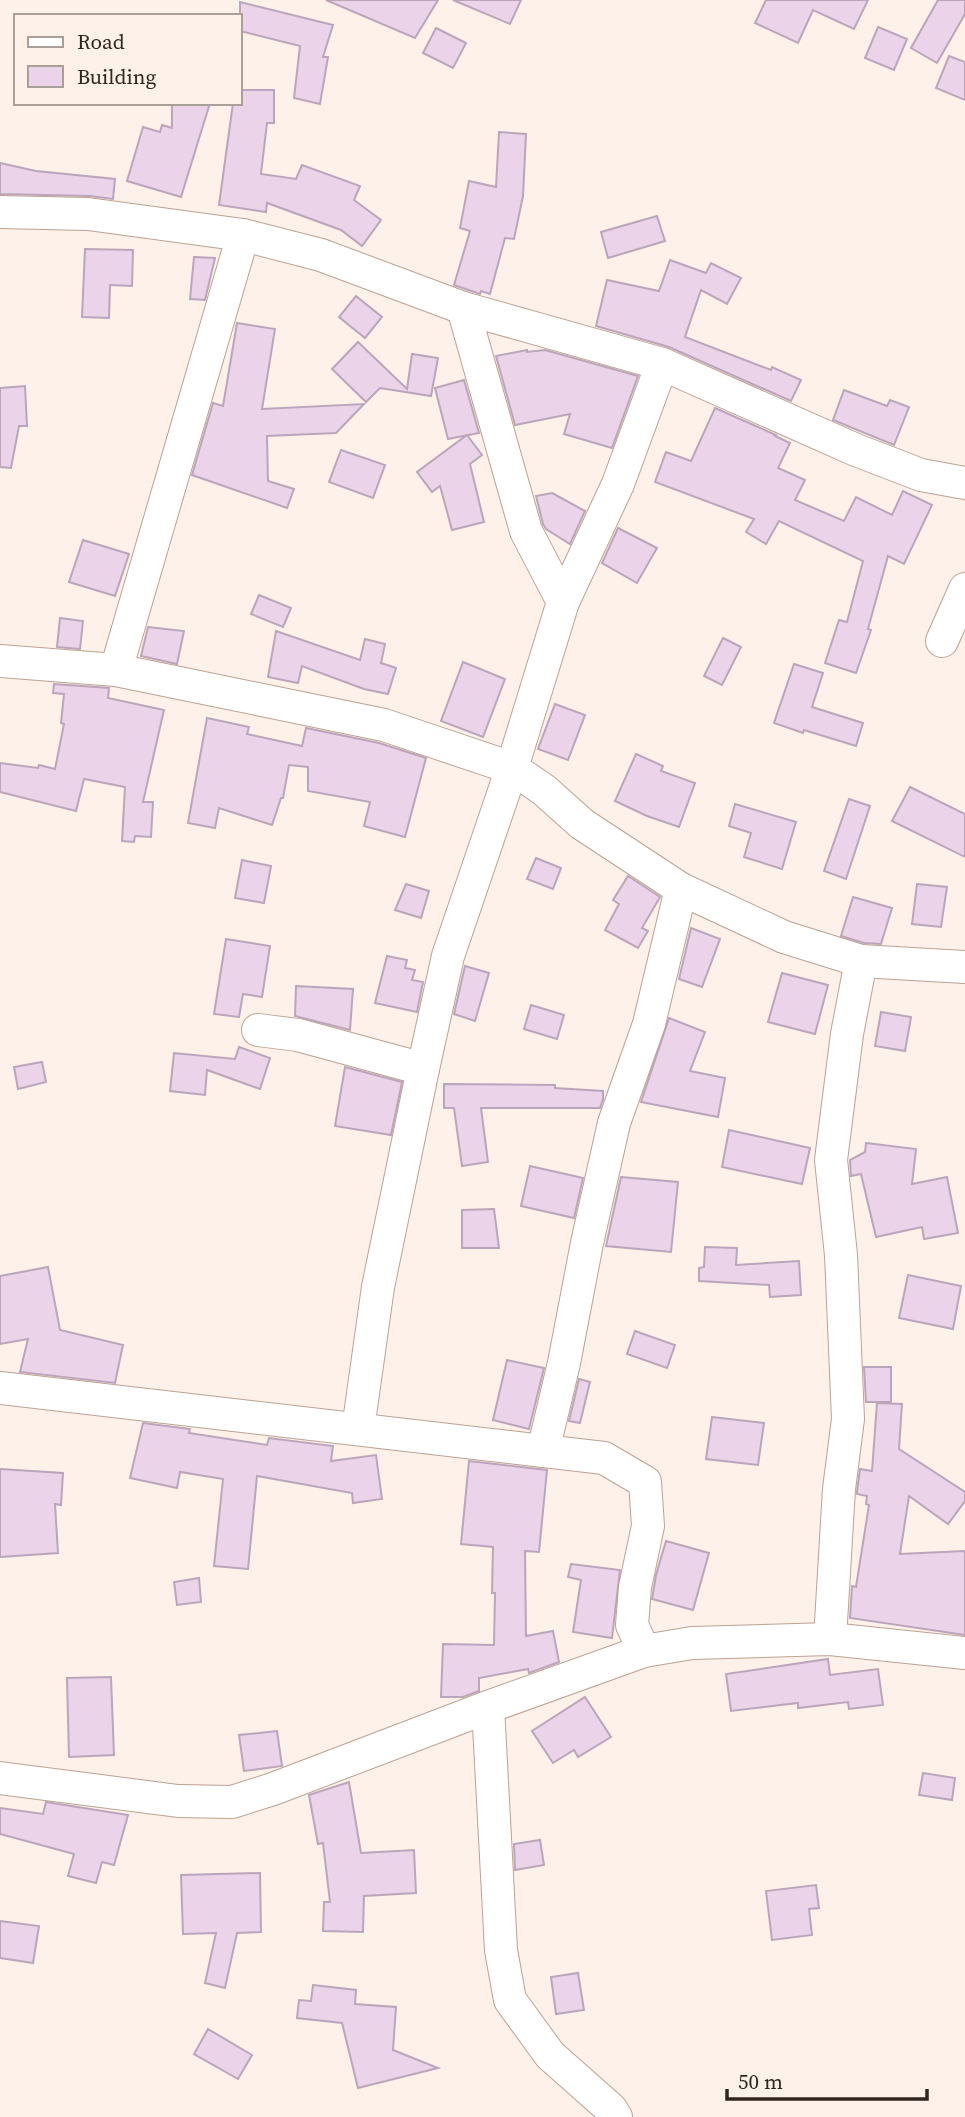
<svg xmlns="http://www.w3.org/2000/svg" width="965" height="2117" font-family="'Source Serif 4',serif">
<style>
.building{fill:#ebd3e9;stroke:#bca5ba;stroke-width:2}
.lines{fill:none;stroke-linecap:round;stroke-linejoin:round}
.street-casing{stroke:#bda292;stroke-width:34}
.street{stroke:#fff;stroke-width:32}
</style>
<rect width="100%" height="100%" fill="#fdf1ea"/>
<g class="building">
<polygon points="326,0 438,0 415,38"/>
<polygon points="453,0 521,0 510,24"/>
<polygon points="766,0 868,0 854,29 813,10 798,43 755,23"/>
<polygon points="938,0 965,0 965,14 937,63 911,48"/>
<polygon points="240,2 333,25 323,57 328,57 320,104 294,98 300,46 240,31"/>
<polygon points="878,27 907,39 894,70 865,58"/>
<polygon points="436,28 466,43 453,68 423,53"/>
<polygon points="949,56 965,62 965,100 936,88"/>
<polygon points="240,90 274,90 274,123 267,123 261,174 296,179 302,165 360,186 354,200 381,220 362,246 341,230 267,203 266,212 219,205 233,103 240,103"/>
<polygon points="172,103 210,103 181,197 127,181 143,127 160,132 162,125 172,128"/>
<polygon points="499,132 526,134 523,196 514,239 505,238 490,294 481,291 480,294 454,285 470,231 460,228 469,181 496,187"/>
<polygon points="0,163 36,171 115,179 113,199 89,196 0,194"/>
<polygon points="657,216 665,241 608,258 601,232"/>
<polygon points="85,249 133,250 132,286 110,285 109,318 82,317"/>
<polygon points="194,257 215,258 205,300 190,299"/>
<polygon points="670,260 706,273 711,263 741,278 727,304 701,290 685,337 771,370 772,367 801,380 791,401 669,347 596,326 607,280 659,291"/>
<polygon points="356,296 382,317 365,338 339,317"/>
<polygon points="237,323 275,329 262,409 364,404 336,433 267,436 268,481 294,489 287,508 192,475 213,403 223,406"/>
<polygon points="358,342 407,389 412,354 438,358 431,396 380,388 366,402 332,369"/>
<polygon points="527,350 527,352 545,350 638,376 612,448 564,434 570,414 515,425 496,356"/>
<polygon points="464,380 479,433 448,439 435,388"/>
<polygon points="25,386 27,426 19,426 11,468 0,467 0,388"/>
<polygon points="844,390 887,406 890,400 909,407 894,445 833,420"/>
<polygon points="715,408 776,435 775,436 790,443 778,468 805,480 795,500 844,521 856,497 892,515 903,491 932,505 904,564 888,556 868,629 871,630 856,673 825,663 839,620 847,622 863,561 779,521 766,544 746,532 754,519 655,482 666,452 691,461"/>
<polygon points="467,435 482,455 470,464 484,522 452,530 440,486 432,492 417,472"/>
<polygon points="341,450 385,465 373,498 329,482"/>
<polygon points="552,493 585,511 570,544 546,529 543,524 536,496"/>
<polygon points="618,528 657,548 637,583 602,563"/>
<polygon points="83,540 129,554 115,596 69,582"/>
<polygon points="259,595 291,608 283,627 251,614"/>
<polygon points="60,618 83,621 80,649 57,647"/>
<polygon points="148,627 184,631 177,664 141,656"/>
<polygon points="276,631 360,660 365,639 385,644 381,663 396,668 388,694 364,689 302,666 298,683 268,677"/>
<polygon points="723,638 741,647 722,685 704,676"/>
<polygon points="463,662 505,679 483,737 441,721"/>
<polygon points="794,664 823,673 812,707 863,723 856,746 804,730 803,733 774,723"/>
<polygon points="54,684 109,688 108,698 164,710 143,802 153,802 151,837 135,836 134,842 122,841 125,787 84,779 76,811 0,792 0,763 38,768 39,765 55,769 64,724 61,723 64,694 53,693"/>
<polygon points="555,704 585,715 568,760 538,749"/>
<polygon points="207,718 249,727 247,734 302,746 306,728 379,743 426,758 405,837 364,826 370,802 308,791 308,767 289,765 283,798 281,798 272,825 219,808 215,828 188,823"/>
<polygon points="636,754 663,766 661,771 695,783 679,827 647,816 615,801"/>
<polygon points="910,787 965,814 965,857 892,821"/>
<polygon points="849,799 870,806 846,879 824,871"/>
<polygon points="735,804 796,822 782,869 744,857 751,833 729,826"/>
<polygon points="536,858 561,868 553,889 527,879"/>
<polygon points="242,860 271,866 264,903 235,898"/>
<polygon points="628,876 660,897 642,928 648,931 638,948 605,930 619,904 613,900"/>
<polygon points="406,884 429,891 421,918 395,910"/>
<polygon points="917,884 947,887 941,927 912,924"/>
<polygon points="853,897 892,908 881,944 864,943 841,936"/>
<polygon points="691,928 720,939 702,987 679,979"/>
<polygon points="226,939 270,946 262,997 243,994 239,1017 214,1014"/>
<polygon points="387,956 407,960 405,968 415,970 412,980 423,982 417,1012 375,1003"/>
<polygon points="465,966 489,973 475,1021 454,1014"/>
<polygon points="782,973 828,985 815,1034 768,1022"/>
<polygon points="296,986 353,989 350,1030 295,1016"/>
<polygon points="531,1005 564,1015 557,1039 524,1029"/>
<polygon points="881,1012 911,1017 905,1051 875,1046"/>
<polygon points="669,1018 705,1032 690,1071 725,1078 718,1117 641,1102"/>
<polygon points="239,1047 270,1058 260,1089 207,1070 205,1095 170,1091 174,1053 235,1059"/>
<polygon points="42,1062 46,1082 18,1089 14,1067"/>
<polygon points="345,1067 402,1082 391,1135 335,1126"/>
<polygon points="444,1084 555,1085 555,1088 603,1091 603,1099 600,1108 481,1108 488,1162 462,1166 454,1108 444,1108"/>
<polygon points="729,1130 810,1148 802,1184 722,1167"/>
<polygon points="866,1143 916,1149 912,1184 947,1177 958,1233 924,1239 922,1227 876,1237 861,1174 851,1176 850,1160 865,1152"/>
<polygon points="530,1166 583,1178 574,1218 521,1206"/>
<polygon points="621,1177 678,1182 671,1252 606,1246"/>
<polygon points="494,1209 499,1248 462,1248 462,1210"/>
<polygon points="705,1247 737,1248 736,1265 799,1261 801,1295 770,1297 769,1285 699,1281 699,1268 704,1267"/>
<polygon points="48,1267 60,1330 123,1345 115,1383 20,1372 28,1339 0,1344 0,1276"/>
<polygon points="908,1275 961,1286 953,1329 899,1318"/>
<polygon points="635,1331 675,1345 667,1368 627,1354"/>
<polygon points="507,1360 544,1368 529,1429 493,1420"/>
<polygon points="864,1367 891,1367 891,1402 866,1402"/>
<polygon points="579,1379 590,1382 580,1423 569,1421"/>
<polygon points="877,1403 902,1404 899,1449 965,1492 965,1501 948,1524 909,1496 900,1554 965,1551 965,1635 850,1618 852,1586 856,1587 869,1505 866,1504 867,1496 857,1494 857,1491 860,1469 872,1471"/>
<polygon points="712,1417 764,1423 758,1465 706,1459"/>
<polygon points="143,1423 190,1429 189,1433 267,1445 269,1438 333,1446 331,1461 376,1455 382,1499 353,1503 352,1493 257,1476 248,1569 214,1566 223,1479 180,1472 177,1488 130,1478"/>
<polygon points="469,1461 547,1470 539,1552 525,1551 526,1636 553,1631 559,1662 529,1673 528,1669 479,1678 479,1691 463,1697 441,1697 443,1644 494,1645 495,1593 492,1593 493,1547 461,1544"/>
<polygon points="0,1469 63,1473 61,1505 55,1504 58,1553 0,1557"/>
<polygon points="666,1541 709,1553 693,1610 652,1599 656,1575"/>
<polygon points="571,1564 620,1570 612,1638 573,1632 581,1580 568,1577"/>
<polygon points="199,1578 201,1602 177,1605 174,1582"/>
<polygon points="828,1659 830,1675 878,1669 883,1705 849,1709 848,1702 798,1708 798,1703 731,1711 726,1674"/>
<polygon points="111,1677 114,1755 69,1757 67,1678"/>
<polygon points="585,1697 611,1737 578,1757 574,1750 553,1763 532,1731"/>
<polygon points="277,1731 282,1766 244,1771 239,1735"/>
<polygon points="923,1773 955,1778 952,1800 919,1795"/>
<polygon points="349,1782 361,1853 414,1850 416,1893 364,1896 363,1932 323,1931 324,1902 330,1902 323,1843 318,1844 309,1795"/>
<polygon points="46,1802 128,1815 114,1865 102,1862 96,1883 68,1876 74,1854 0,1834 0,1808 43,1814"/>
<polygon points="540,1840 544,1865 515,1870 514,1844"/>
<polygon points="260,1873 261,1932 237,1933 225,1988 205,1983 216,1933 183,1934 181,1875"/>
<polygon points="816,1885 819,1908 809,1909 812,1935 772,1940 766,1891"/>
<polygon points="0,1921 39,1926 33,1963 0,1958"/>
<polygon points="578,1973 584,2010 556,2014 551,1977"/>
<polygon points="313,1985 356,1990 355,2004 396,2007 393,2050 438,2068 358,2088 342,2023 297,2018 299,2000 311,2001"/>
<polygon points="208,2029 252,2055 238,2079 194,2054"/>
</g>
<g class="lines">
<g class="street-casing">
<g id="street">
<polyline points="0,212 88,214 243,235 321,255 463,308 662,364 856,450 921,475 965,483"/>
<polyline points="463,308 526,531 563,602"/>
<polyline points="942,641 965,589"/>
<polyline points="0,661 116,670 384,725 512,768 544,790 582,824 681,889 784,937 861,961 965,967"/>
<polyline points="116,670 243,235"/>
<polyline points="258,1030 298,1035 423,1069 448,956 512,768 563,602 618,484 662,364"/>
<polyline points="0,1388 604,1458 645,1482 648,1526 635,1587 632,1625 644,1651"/>
<polyline points="358,1429 378,1287 423,1069"/>
<polyline points="543,1451 564,1363 587,1243 614,1123 649,1024 681,889"/>
<polyline points="830,1639 839,1489 848,1419 841,1255 831,1160 847,1034 861,961"/>
<polyline points="488,1707 501,1950 510,2000 550,2055 611,2109 616,2117"/>
<polyline points="0,1778 178,1801 232,1802 273,1789 488,1707 644,1651 692,1643 830,1639 965,1653"/>
</g>
</g>
<use href="#street" class="street"/>
</g>
<rect x="14" y="14" width="228" height="91" fill="#fdf1ea" stroke="#ab9f99" stroke-width="2"/>
<rect x="28" y="37" width="35" height="10" fill="#ffffff" stroke="#ab9f99" stroke-width="2"/>
<text x="77" y="49" font-size="21" fill="#30251f">Road</text>
<rect x="28" y="66" width="35" height="21" fill="#ebd3e9" stroke="#ab9f99" stroke-width="2"/>
<text x="77" y="84" font-size="21" fill="#30251f">Building</text>
<path d="M727 2089v10h200v-10" fill="none" stroke="#30251f" stroke-width="3.5"/>
<text x="738" y="2089" font-size="21" fill="#30251f" stroke="#fdf1ea" stroke-width="5" paint-order="stroke">50 m</text>
</svg>
